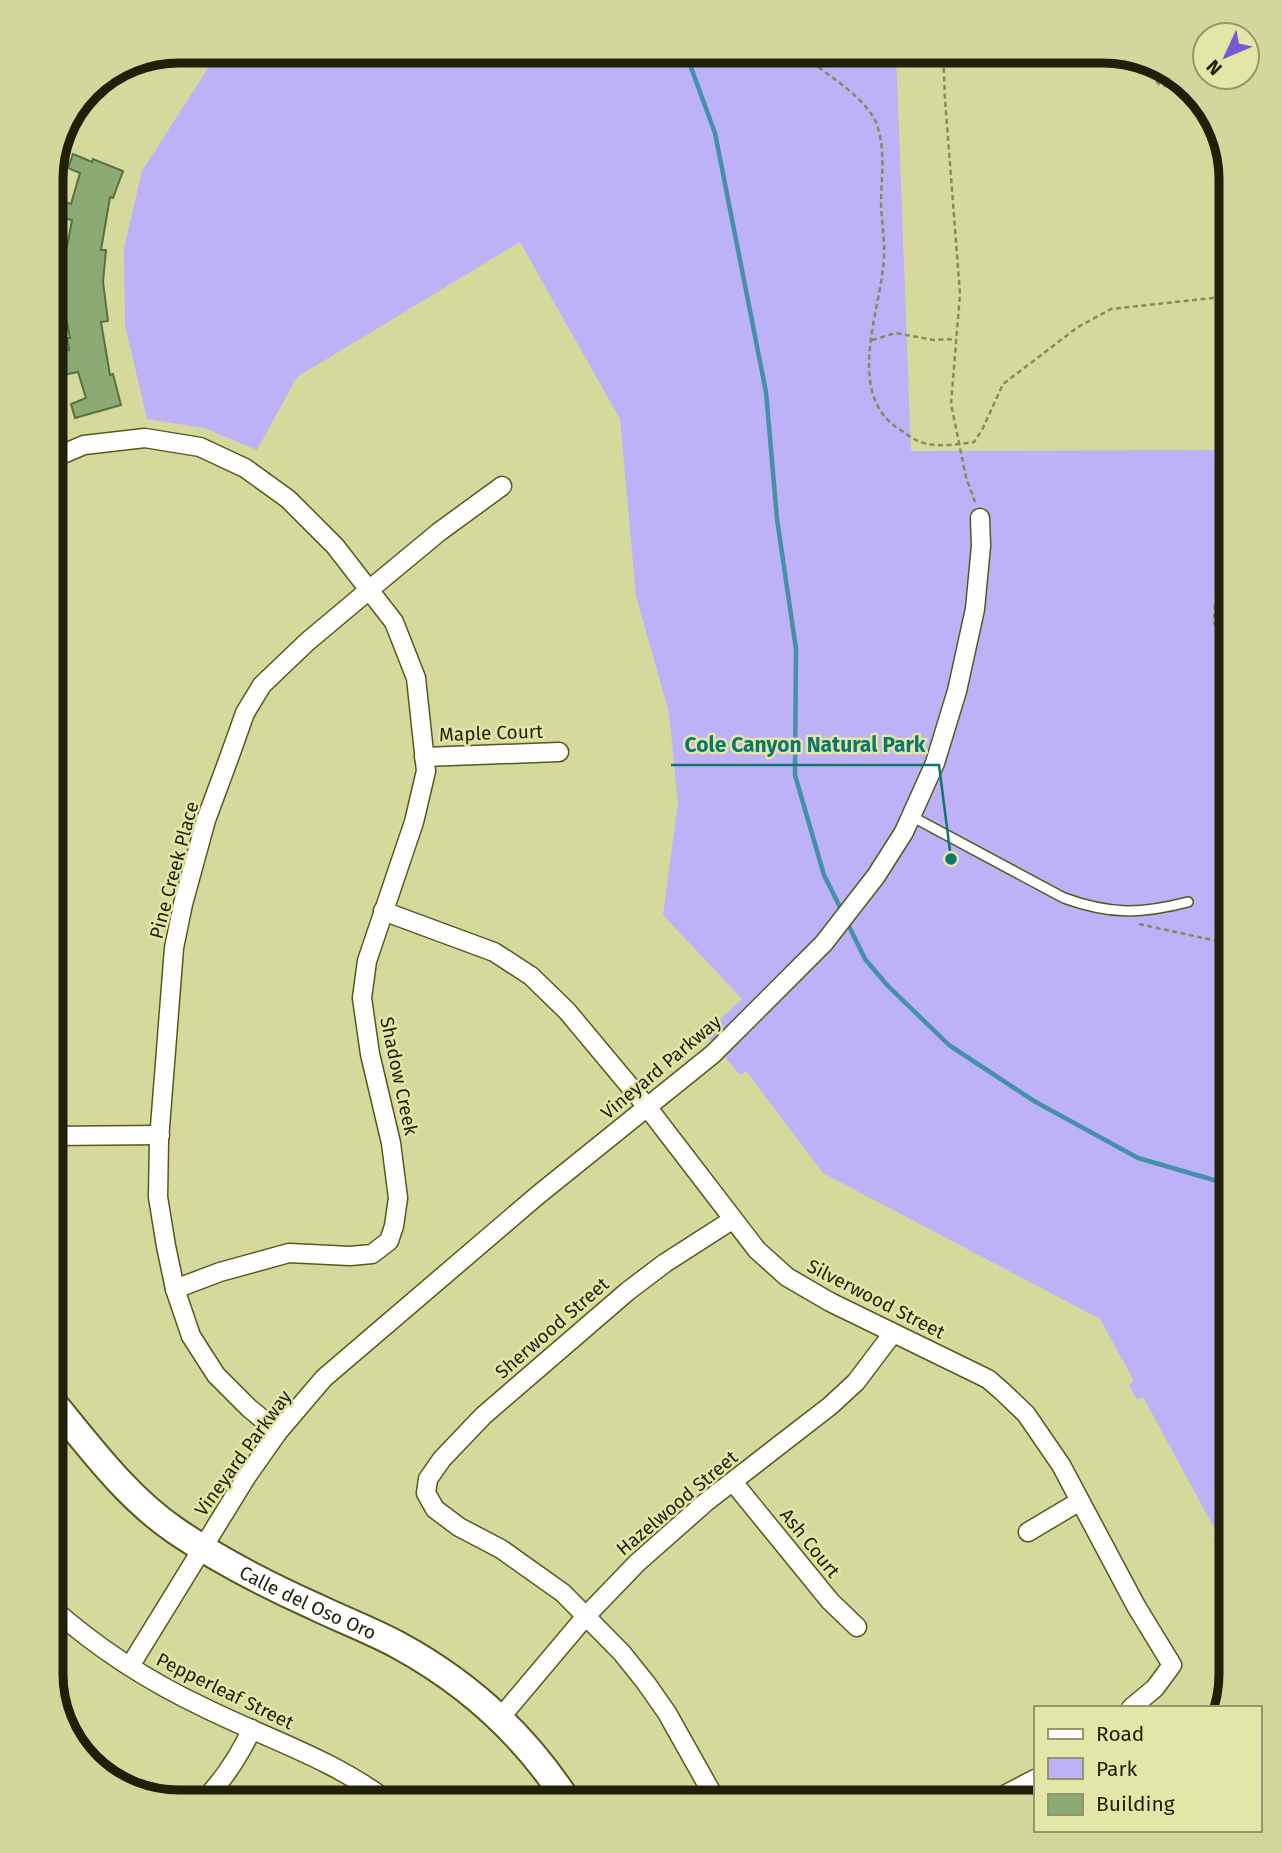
<svg xmlns="http://www.w3.org/2000/svg" width="1282" height="1853" font-family="'Fira Sans',sans-serif">
<style>
.green{fill:#bdb2f7}
.lines{fill:none;stroke-linecap:round;stroke-linejoin:round}
.stream{stroke:#4690ac;stroke-width:4.5}
.building{fill:#8da974;stroke:#577240;stroke-width:2}
.lane-casing{stroke:#56581c;stroke-width:12}
.street-casing{stroke:#56581c;stroke-width:21}
.secondary-casing{stroke:#56581c;stroke-width:30}
.path{stroke:#878a5c;stroke-width:2.5;stroke-dasharray:5 3.5;stroke-linecap:butt}
.lane{stroke:#fff;stroke-width:9}
.street{stroke:#fff;stroke-width:18}
.secondary{stroke:#fff;stroke-width:26}
.labels{text-anchor:middle;dominant-baseline:central;stroke-width:5;stroke-linejoin:round;paint-order:stroke}
.street-label{font-size:19px;fill:#1f2007;stroke:#e2e7a8}
.rim{fill:none;stroke:#1f2007;stroke-width:9}
.leader{fill:none;stroke:#0f766e;stroke-width:2.5}
.callout-dot{fill:#0f766e;stroke:#e2e7a8;stroke-width:2.5}
.callout-label{font-size:21px;text-anchor:middle;font-weight:bold;fill:#0f766e;stroke:#e2e7a8;stroke-width:5;stroke-linejoin:round;paint-order:stroke}
</style>
<rect width="100%" height="100%" fill="#d5da9c"/>
<polygon class="green" points="216,51 896,51 911,451 1231,450 1231,1572 1213,1539 1218,1535 1143,1397 1137,1400 1129,1385 1134,1381 1100,1319 823,1173 746,1071 740,1075 705,1033 742,999 663,915 678,803 669,713 636,596 620,419 520,242 297,377 257,450 204,428 147,419 125,325 124,248 142,171 212,62"/>
<g class="lines">
<g class="stream">
<polyline points="685,51 715,133 766,392 777,519 796,649 795,775 824,875 842,911"/>
<polyline points="847,922 865,959 888,986 949,1045 1034,1101 1138,1158 1231,1185"/>
</g>
</g>
<polygon class="building" points="73,154 92,162 93,159 123,171 113,198 110,197 101,250 106,250 103,282 108,321 101,322 110,375 113,374 121,405 75,418 71,404 86,398 78,372 63,375 58,351 69,350 67,338 70,338 65,313 53,316 51,303 51,299 63,297 64,264 51,263 52,246 67,247 72,220 58,217 62,201 71,204 80,173 68,168"/>
<g class="lines">
<g class="lane-casing">
<path id="lane" d="M 911,816 L 1064,898 C 1111,915 1141,914 1188,902"/>
</g>
<g class="street-casing">
<g id="street">
<polyline points="51,434 60,455"/>
<polyline points="51,459 84,445 145,438 200,447 245,468 288,499 335,546 394,622 416,678 426,771 414,822 367,961 362,998 370,1054 391,1143 398,1198 394,1226 389,1241 372,1254 350,1256 289,1253 220,1272 175,1289"/>
<polyline points="424,757 559,752"/>
<polyline points="383,911 494,952 531,976 567,1011 648,1108 757,1250 787,1277 830,1302 988,1379 1003,1392 1026,1414 1061,1465 1136,1606 1172,1665 1155,1688 1131,1708"/>
<polyline points="51,1136 160,1135"/>
<polyline points="278,1432 249,1408 216,1375 191,1336 175,1289 166,1246 158,1197 159,1140 174,948 183,904 206,820 229,758 245,713 262,685 307,642 369,590 439,532 502,486"/>
<polyline points="733,1482 830,1601 857,1627"/>
<polyline points="1028,1532 1080,1501"/>
<path d="M 51,1607 C 96,1647 148,1681 203,1707 C 265,1738 333,1759 389,1802"/>
<polyline points="130,1666 247,1476 278,1432 324,1378 538,1195 713,1054 824,943 876,876 904,832 935,763 957,691 975,609 981,546 980,518"/>
<polyline points="500,1718 586,1616 637,1563 706,1502 830,1406 856,1382 893,1333"/>
<path d="M 202,1802 C 223,1781 239,1756 252,1729"/>
<polyline points="717,1802 667,1713 646,1683 622,1653 563,1593 501,1549 459,1527 435,1509 426,1493 428,1479 442,1459 483,1416 628,1291 665,1263 732,1220"/>
<polyline points="991,1802 1035,1779"/>
</g>
</g>
<g class="secondary-casing">
<g id="secondary">
<path id="s1" d="M 51,1400 C 89,1446 126,1497 176,1531 C 220,1561 267,1585 316,1607 C 343,1620 372,1631 398,1645 C 468,1683 525,1735 568,1802"/>
</g>
</g>
<g class="path">
<path d="M 817,51 L 817,66 C 837,81 869,102 877,125 C 886,152 881,178 881,205 C 882,226 886,247 883,269 C 877,320 846,398 902,431 C 908,435 914,440 921,442 C 935,448 959,444 974,442 L 982,430 L 1003,384 L 1078,327 L 1111,309 L 1231,296"/>
<polyline points="943,51 945,99 960,294 951,404 966,477 975,502"/>
<polyline points="1132,57 1159,84 1194,95"/>
<polyline points="872,340 896,333 934,340 956,339"/>
<polyline points="1231,647 1214,623 1215,605 1231,591"/>
<polyline points="1139,924 1231,944"/>
</g>
<use href="#lane" class="lane"/>
<use href="#street" class="street"/>
<use href="#secondary" class="secondary"/>
</g>
<g class="labels">
<g class="street-label">
<text transform="translate(491 733) rotate(-2)">Maple Court</text>
<text transform="translate(174 870) rotate(-75)">Pine Creek Place</text>
<text transform="translate(661 1067) rotate(-40)">Vineyard Parkway</text>
<text transform="translate(399 1076) rotate(78)">Shadow Creek</text>
<text transform="translate(876 1299) rotate(27)">Silverwood Street</text>
<text transform="translate(552 1328) rotate(-41)">Sherwood Street</text>
<text transform="translate(243 1453) rotate(-54)">Vineyard Parkway</text>
<text transform="translate(677 1503) rotate(-40)">Hazelwood Street</text>
<text transform="translate(810 1543) rotate(51)">Ash Court</text>
<text stroke="none"><textPath href="#s1" startOffset="332">Calle del Oso Oro</textPath></text>
<text transform="translate(225 1691) rotate(26)">Pepperleaf Street</text>
</g>
</g>
<path d="M0 0H1282V1853H0ZM179 63H1103A116 116 0 0 1 1219 179V1674A116 116 0 0 1 1103 1790H179A116 116 0 0 1 63 1674V179A116 116 0 0 1 179 63Z" fill="#d2d79b" fill-rule="evenodd"/>
<path class="rim" d="M179 63H1103A116 116 0 0 1 1219 179V1674A116 116 0 0 1 1103 1790H179A116 116 0 0 1 63 1674V179A116 116 0 0 1 179 63Z"/>
<path class="leader" d="M951 859L939 765H671"/>
<circle class="callout-dot" cx="951" cy="859" r="7"/>
<g class="callout-label">
<text x="805" y="752">Cole Canyon Natural Park</text>
</g>
<rect x="1034" y="1706" width="228" height="126" fill="#e2e7a8" stroke="#949768" stroke-width="2"/>
<rect x="1048" y="1729" width="35" height="10" fill="#ffffff" stroke="#949768" stroke-width="2"/>
<text x="1096" y="1741" font-size="21" fill="#1f2007">Road</text>
<rect x="1048" y="1758" width="35" height="21" fill="#bdb2f7" stroke="#949768" stroke-width="2"/>
<text x="1096" y="1776" font-size="21" fill="#1f2007">Park</text>
<rect x="1048" y="1794" width="35" height="21" fill="#8da974" stroke="#949768" stroke-width="2"/>
<text x="1096" y="1811" font-size="21" fill="#1f2007">Building</text>
<g transform="translate(1226 56) rotate(226)"><circle r="33" fill="#e2e7a8" stroke="#949768" stroke-width="2"/>
<path d="M0-5L12 26L0 18L-12 26Z" fill="#7959d3"/>
<text y="-10" font-size="19" font-weight="bold" text-anchor="middle" fill="#1f2007">N</text>
</g>
</svg>
